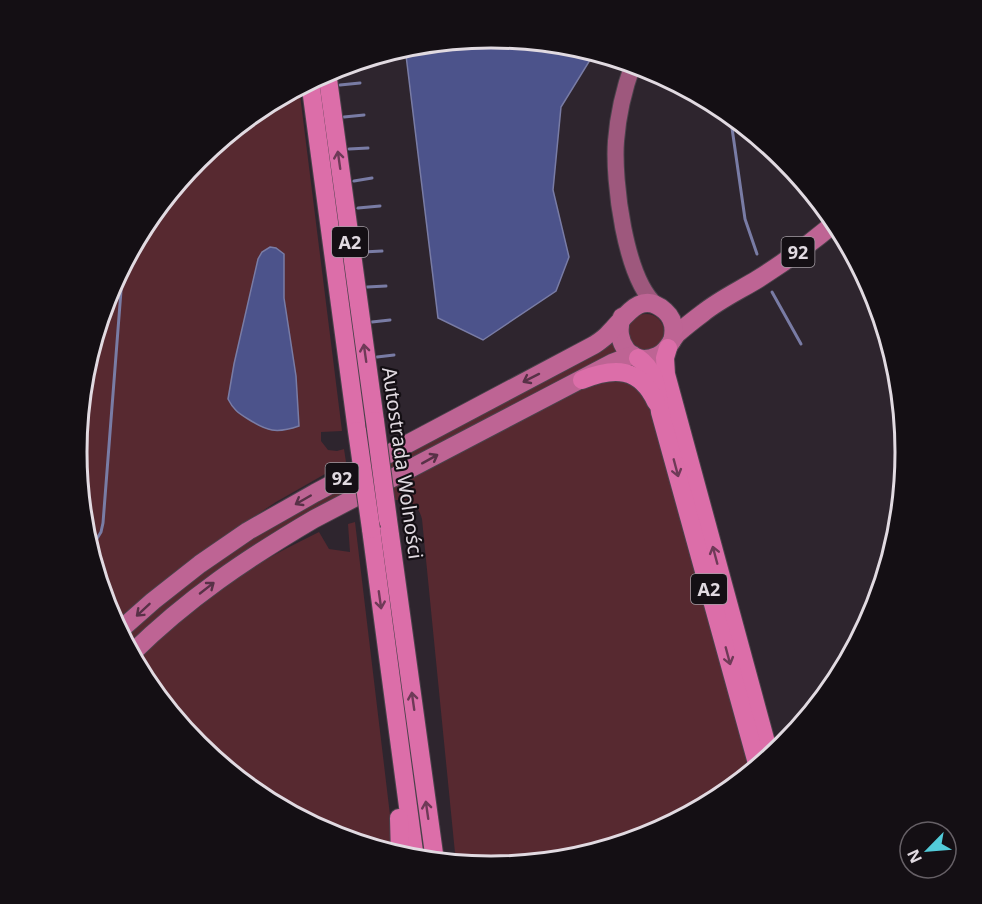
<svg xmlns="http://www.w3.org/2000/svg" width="982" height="904" font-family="'Noto Sans',sans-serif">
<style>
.green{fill:#572930}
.water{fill:#4c538b;stroke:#797ca5;stroke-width:1.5}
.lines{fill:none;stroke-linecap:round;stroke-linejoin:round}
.stream{stroke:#797ca5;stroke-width:3}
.secondary-casing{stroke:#4b424b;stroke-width:18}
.primary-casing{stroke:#4b424b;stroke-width:20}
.highway-casing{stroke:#4b424b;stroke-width:20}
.secondary{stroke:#9e587d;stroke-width:16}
.primary{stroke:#be6494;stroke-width:18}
.highway{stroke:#dc6ea9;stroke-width:18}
.highway-bridge-casing{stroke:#4b424b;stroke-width:20;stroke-linecap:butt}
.highway-bridge{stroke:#dc6ea9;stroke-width:18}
.oneway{stroke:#6e3a57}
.oneway2{stroke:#583147}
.labels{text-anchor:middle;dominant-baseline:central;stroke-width:4.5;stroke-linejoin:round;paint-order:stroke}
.shield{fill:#140f14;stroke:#a49da4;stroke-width:1.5}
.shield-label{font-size:18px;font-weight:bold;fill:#e1dae1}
.street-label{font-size:20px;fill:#e1dae1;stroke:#140f14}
.rim{fill:none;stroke:#e1dae1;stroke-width:3}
</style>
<rect width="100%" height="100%" fill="#2e252e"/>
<g class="green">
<polygon points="299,87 342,431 321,432 321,441 328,450 337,451 344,449 346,462 276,502 237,528 116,625 108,610 84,533 77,452 83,386 88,360 108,293 147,221 198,159 261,107"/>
<circle cx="646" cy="332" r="18"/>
<polygon points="612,340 620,355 398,471 129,649 121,635 258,529"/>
<path d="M 603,379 L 633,383 L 648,401 L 656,423 L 751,773 L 721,797 L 649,835 L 572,859 L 491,866 L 456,863 L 422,519 C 418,504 410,500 394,500 L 392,488 L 583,388 Z"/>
<path d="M 355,522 L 390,815 L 393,853 C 373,847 351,843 332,835 C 254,801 175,737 135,662 C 157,640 179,618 203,600 C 239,572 279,552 319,532 L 329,549 L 350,552 L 348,524 Z"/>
</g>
<g class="water">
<polygon points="491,38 572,46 595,52 561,107 553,190 569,257 556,291 483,340 438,318 405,47"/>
<path d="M 270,247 L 276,248 L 284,254 L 284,298 L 296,376 L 299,426 C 276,434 267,431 248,419 C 238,413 233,409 228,399 L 234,364 L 258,259 L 262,252 Z"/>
</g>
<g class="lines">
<g class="stream">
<polyline points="340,85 360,83"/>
<polyline points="727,112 731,121 745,219 757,254"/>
<polyline points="344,117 364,115"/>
<polyline points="349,149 368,148"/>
<polyline points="354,181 372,178"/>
<polyline points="358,208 380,206"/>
<polyline points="363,252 382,251"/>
<polyline points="367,287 386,286"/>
<polyline points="772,292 801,344"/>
<polyline points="372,322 390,320"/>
<polyline points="377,357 394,355"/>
<polyline points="90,550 101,532 103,523 123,265"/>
</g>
<g class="secondary-casing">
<path id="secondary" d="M 633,64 C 624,89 618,114 616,141 C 613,181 625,278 656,305"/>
</g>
<g class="primary-casing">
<g id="primary">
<path d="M 622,317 C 613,341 631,368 657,356 C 668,352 670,341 678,333 C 686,326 695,319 703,313 C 719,300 740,290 758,279 C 785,262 811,243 836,222"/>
<path d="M 119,631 L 153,601 L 200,564 L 248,531 L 315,493 L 594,345 C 600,341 605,338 609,333 C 624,319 640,288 665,311 C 674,319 675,330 672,341"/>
<path d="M 131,654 C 188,598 246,559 314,519 L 612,363 L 633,355"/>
</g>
</g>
<g class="highway-casing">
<g id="highway">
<polyline points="327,72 375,421"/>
<polyline points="310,81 357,431"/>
<polyline points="668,348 665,358 666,374 770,757"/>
<path d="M 638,358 C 657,371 657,392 660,412 L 758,767"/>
<path d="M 582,380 C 614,367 640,367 656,402"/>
<polyline points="388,520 435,861"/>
<polyline points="371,529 415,859"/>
<polyline points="399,818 400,855"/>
</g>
</g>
<use href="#secondary" class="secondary"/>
<use href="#primary" class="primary"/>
<use href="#highway" class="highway"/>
<g class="highway-bridge-casing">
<g id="highway-bridge">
<polyline points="375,421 388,520"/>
<polyline points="357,431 371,529"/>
</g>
</g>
<use href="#highway-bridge" class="highway-bridge"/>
</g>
<defs><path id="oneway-shaft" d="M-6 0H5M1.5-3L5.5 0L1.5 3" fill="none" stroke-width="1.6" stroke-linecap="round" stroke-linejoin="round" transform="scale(1.5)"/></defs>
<g class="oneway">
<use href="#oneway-shaft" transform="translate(339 160) rotate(-98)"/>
<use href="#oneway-shaft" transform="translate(365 353) rotate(-98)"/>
<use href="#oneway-shaft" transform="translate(676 468) rotate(75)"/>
<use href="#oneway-shaft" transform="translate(715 555) rotate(-105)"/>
<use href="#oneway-shaft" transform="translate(380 600) rotate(82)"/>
<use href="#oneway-shaft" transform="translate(728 656) rotate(75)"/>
<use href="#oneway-shaft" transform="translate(413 701) rotate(-98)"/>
<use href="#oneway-shaft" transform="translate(427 810) rotate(-98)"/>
</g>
<g class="oneway2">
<use href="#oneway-shaft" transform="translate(531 378) rotate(153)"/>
<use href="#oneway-shaft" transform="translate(430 459) rotate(-29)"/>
<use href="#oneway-shaft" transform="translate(303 500) rotate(150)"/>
<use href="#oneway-shaft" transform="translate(207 588) rotate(-38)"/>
<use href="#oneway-shaft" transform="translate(143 610) rotate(137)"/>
</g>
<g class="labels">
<g class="shield">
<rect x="332" y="227" width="36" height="30" rx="4.5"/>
<rect x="781.5" y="237" width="33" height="30" rx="4.5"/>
<rect x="325.5" y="463" width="33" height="30" rx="4.5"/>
<rect x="691" y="574" width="36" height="30" rx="4.5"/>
</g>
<g class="shield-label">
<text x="350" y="242">A2</text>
<text x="798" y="252">92</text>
<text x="342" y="478">92</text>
<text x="709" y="589">A2</text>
</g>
<g class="street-label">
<text transform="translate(403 463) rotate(82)">Autostrada Wolności</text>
</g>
</g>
<path d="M0 0H982V904H0ZM87 452a404 404 0 1 1 808 0a404 404 0 1 1-808 0Z" fill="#140f14" fill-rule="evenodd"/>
<path class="rim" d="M87 452a404 404 0 1 1 808 0a404 404 0 1 1-808 0Z"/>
<g transform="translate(928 850) rotate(245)"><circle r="28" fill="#140f14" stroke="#666066" stroke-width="1.5"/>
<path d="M0-4.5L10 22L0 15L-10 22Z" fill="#52cbd9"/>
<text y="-9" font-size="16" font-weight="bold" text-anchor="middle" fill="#e1dae1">N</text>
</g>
</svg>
